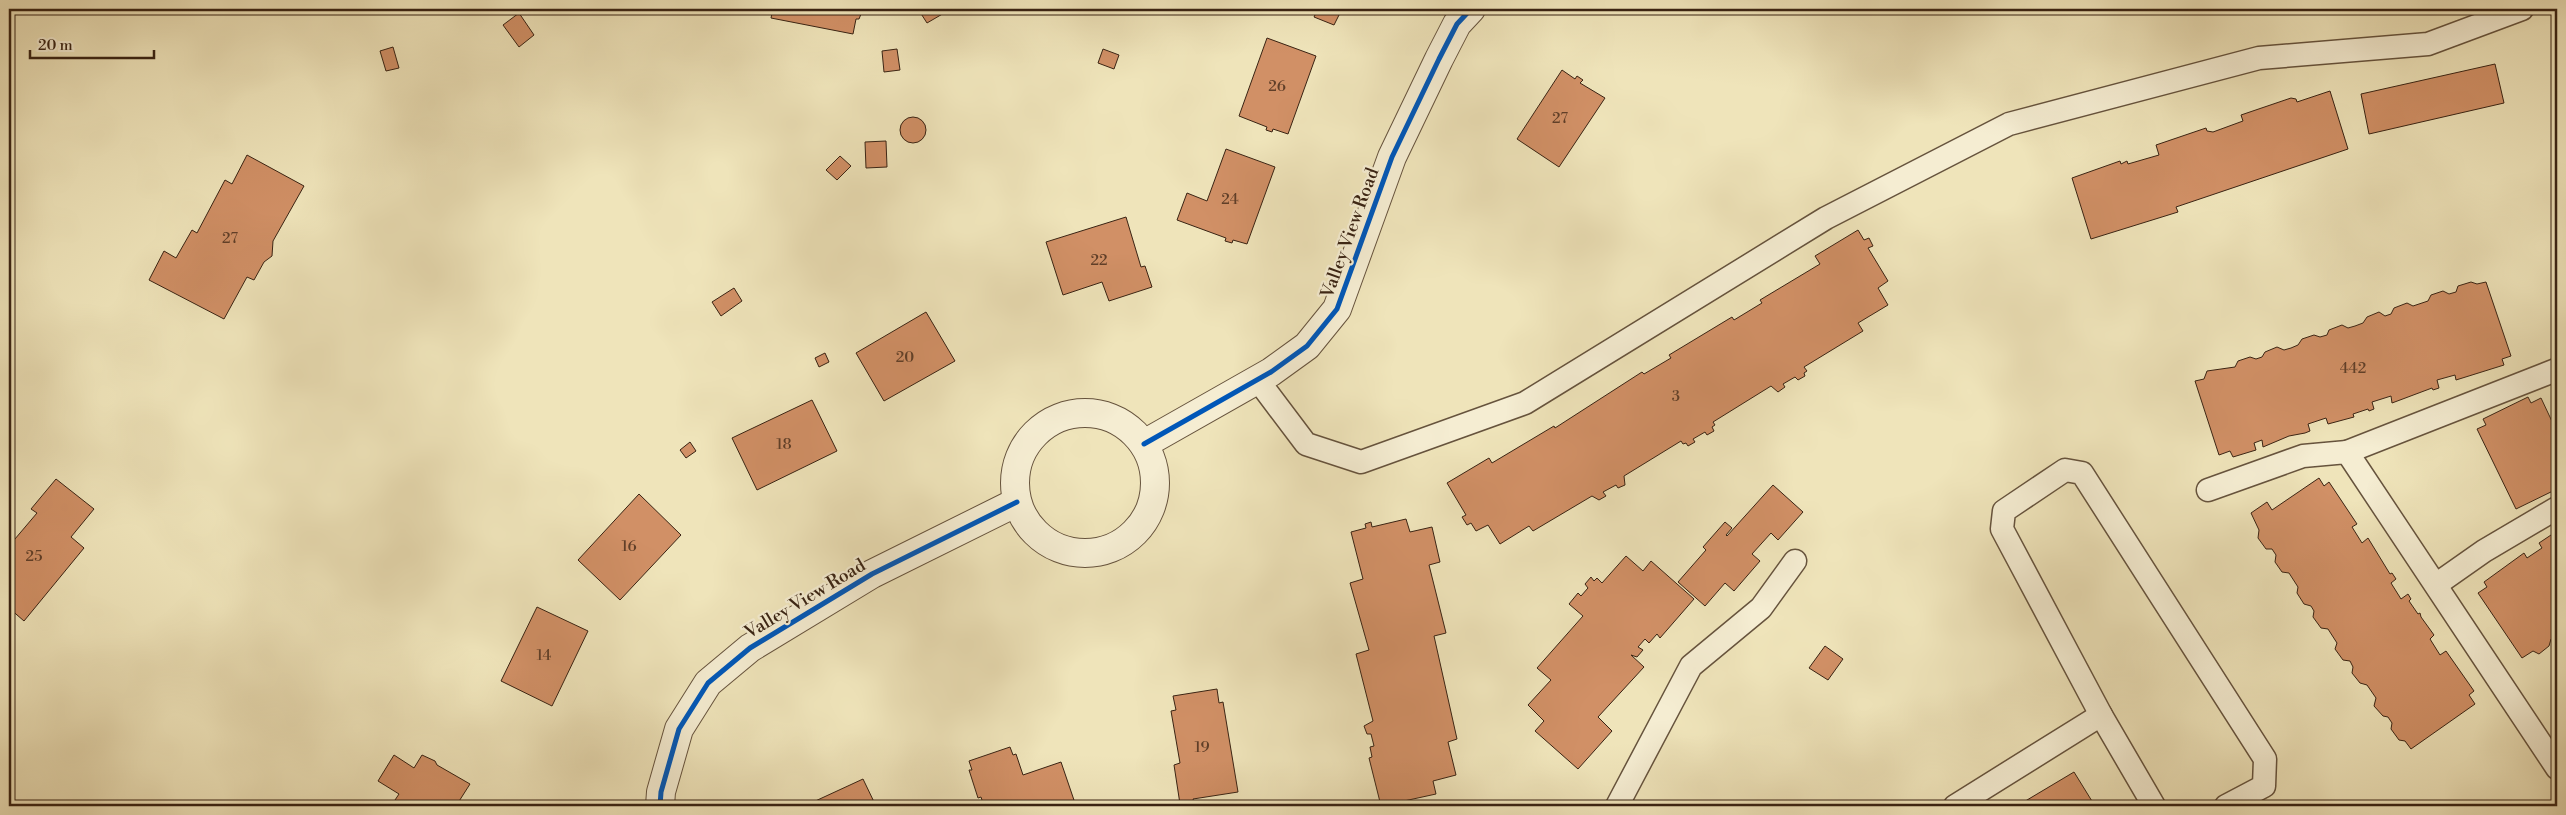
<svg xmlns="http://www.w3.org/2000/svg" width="2566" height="815" font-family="'Libre Bodoni',serif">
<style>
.building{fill:#d19066;stroke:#392313}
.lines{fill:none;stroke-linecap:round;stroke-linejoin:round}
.service-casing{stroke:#66533d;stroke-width:25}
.minor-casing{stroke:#66533d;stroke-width:30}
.service{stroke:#f5edd2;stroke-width:22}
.minor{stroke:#f5edd2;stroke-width:28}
.cycleway-casing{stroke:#f5edd2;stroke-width:8}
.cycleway{stroke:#0057b8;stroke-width:5}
.labels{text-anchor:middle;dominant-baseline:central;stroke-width:4.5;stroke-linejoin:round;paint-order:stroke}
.number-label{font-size:15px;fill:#5f3e28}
.street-label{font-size:18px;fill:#392313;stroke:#f5edd2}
</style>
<rect width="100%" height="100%" fill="#efe4ba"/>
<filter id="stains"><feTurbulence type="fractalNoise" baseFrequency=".004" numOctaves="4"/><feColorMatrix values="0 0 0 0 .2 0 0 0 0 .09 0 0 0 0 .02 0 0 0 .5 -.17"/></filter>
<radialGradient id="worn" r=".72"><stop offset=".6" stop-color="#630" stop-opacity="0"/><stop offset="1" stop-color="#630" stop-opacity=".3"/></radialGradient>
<g class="building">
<polygon points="773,9 858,9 857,13 861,14 859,19 856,19 853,34 771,18"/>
<polygon points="918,9 951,9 927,23"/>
<polygon points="1302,9 1342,9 1334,25 1314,17 1315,15"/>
<polygon points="519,13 534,35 519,47 503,25"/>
<polygon points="1267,38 1316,56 1288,134 1273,129 1272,132 1266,130 1267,127 1239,116"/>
<polygon points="393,47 399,68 386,71 380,51"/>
<polygon points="897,49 900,70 884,72 882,51"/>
<polygon points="1103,49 1119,55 1114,69 1098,63"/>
<polygon points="2495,64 2504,103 2369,134 2361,94"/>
<polygon points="1562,70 1575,79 1577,76 1583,80 1580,83 1605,98 1559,167 1517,139"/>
<polygon points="2330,91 2348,149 2176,207 2178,212 2091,239 2072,178 2120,161 2121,164 2127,161 2128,164 2159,155 2156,145 2206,128 2207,131 2213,132 2243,121 2241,115 2291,98 2296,99 2297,102"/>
<circle cx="913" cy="130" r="13"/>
<polygon points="886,141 887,167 866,168 865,142"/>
<polygon points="1226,149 1275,167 1247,244 1233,240 1232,243 1225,241 1226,238 1177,220 1187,193 1207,201"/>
<polygon points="247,155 304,186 273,241 272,256 264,262 254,280 247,277 224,319 149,280 164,251 176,258 192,230 197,233 225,180 232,184"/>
<polygon points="840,156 851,166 837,180 826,170"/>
<polygon points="1126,217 1141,267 1145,266 1152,287 1109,301 1102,282 1063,295 1046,242"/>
<polygon points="1858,230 1864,240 1869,238 1873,246 1868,248 1888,281 1878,288 1888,305 1858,323 1863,331 1804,367 1807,371 1804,373 1805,376 1798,380 1795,377 1783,384 1785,387 1778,392 1771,386 1713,422 1715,425 1712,427 1714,431 1707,435 1705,432 1693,439 1695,442 1688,446 1686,443 1683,444 1681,441 1624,476 1625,485 1618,488 1616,485 1603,492 1606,496 1599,500 1592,496 1533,531 1529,526 1500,544 1488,525 1476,531 1471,523 1467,525 1462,517 1466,515 1447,483 1489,458 1492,463 1554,426 1555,428 1642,372 1644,374 1671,358 1669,355 1732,317 1734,320 1762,303 1760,300 1820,264 1815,256"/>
<polygon points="2471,282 2477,284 2486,282 2511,356 2502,359 2504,365 2456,380 2455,375 2437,380 2439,388 2433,390 2432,388 2392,403 2391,396 2372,402 2374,409 2369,411 2368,409 2353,414 2354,417 2328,424 2326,418 2308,424 2310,431 2305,433 2289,436 2263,447 2262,440 2254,443 2256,450 2233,457 2230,451 2219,455 2195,381 2204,379 2207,371 2235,367 2238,361 2250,357 2256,359 2262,357 2265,352 2277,347 2284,350 2291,348 2298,345 2302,339 2314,335 2320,337 2327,335 2329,330 2342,325 2348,328 2355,326 2363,323 2367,317 2379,312 2385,316 2391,314 2394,308 2407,303 2413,306 2428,301 2431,295 2443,291 2449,294 2456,292 2458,286"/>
<polygon points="734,288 742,301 721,316 712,302"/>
<polygon points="926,312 955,361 884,401 856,353"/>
<polygon points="825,353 829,362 819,367 815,358"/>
<polygon points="2528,397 2531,403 2541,398 2557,432 2557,489 2516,509 2477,429 2486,425 2483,419"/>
<polygon points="812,400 837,451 757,490 732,438"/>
<polygon points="690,442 696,451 686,458 680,450"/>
<polygon points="2319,478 2324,486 2329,482 2357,524 2352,527 2362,543 2368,538 2390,574 2392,573 2396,579 2391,583 2401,599 2408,594 2411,599 2409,601 2418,614 2420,613 2421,617 2434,635 2430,639 2440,655 2446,651 2474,691 2469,695 2475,704 2411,749 2405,741 2399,740 2391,729 2392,723 2388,717 2383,716 2374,706 2376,698 2367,685 2360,683 2352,673 2353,667 2350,661 2343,660 2335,649 2337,643 2328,629 2321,628 2313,617 2314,611 2311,606 2304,604 2297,593 2298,587 2289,573 2282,572 2275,562 2276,555 2272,549 2266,549 2258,538 2259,530 2251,513 2267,502 2272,510"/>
<polygon points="56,479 94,509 71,537 84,548 24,621 9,608 9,546 37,513 31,509"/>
<polygon points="1773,485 1803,512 1778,540 1771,533 1752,554 1760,561 1734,591 1725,583 1705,606 1678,582 1706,550 1703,547 1725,522 1732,528 1726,535 1727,536"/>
<polygon points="639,494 681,535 620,600 578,560"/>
<polygon points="1406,519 1410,532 1432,527 1440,562 1429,565 1446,633 1434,636 1457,739 1448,742 1456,775 1433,781 1436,794 1381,806 1369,758 1372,757 1370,747 1374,746 1371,734 1367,734 1364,726 1373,721 1356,654 1369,650 1350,583 1363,579 1351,532 1366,528 1365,524 1371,522 1372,527"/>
<polygon points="2557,531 2557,636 2551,639 2549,646 2539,654 2533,651 2522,658 2478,593 2487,587 2484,582 2524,553 2527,558 2542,548 2539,543"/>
<polygon points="1626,556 1643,571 1651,561 1694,599 1660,638 1657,634 1649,643 1645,639 1638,647 1643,650 1637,657 1631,655 1644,667 1598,717 1612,731 1578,769 1535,731 1544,721 1528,705 1551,680 1537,668 1583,616 1569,604 1578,593 1581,596 1588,588 1585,584 1591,577 1594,581 1597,578 1602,583"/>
<polygon points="537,607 588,631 552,706 501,681"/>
<polygon points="1825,646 1843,659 1828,680 1809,668"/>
<polygon points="1217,689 1219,703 1223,702 1238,792 1193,799 1194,802 1180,804 1174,765 1180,763 1171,711 1176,710 1173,696"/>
<polygon points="1010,747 1013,755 1016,754 1023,775 1061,762 1076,806 984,806 981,797 978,798 969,770 972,770 969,761"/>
<polygon points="394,755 414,768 422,755 435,761 437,765 470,784 456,806 391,806 399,794 378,781"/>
<polygon points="2074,772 2095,806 2017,806"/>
<polygon points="863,779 876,806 813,806 811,803"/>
</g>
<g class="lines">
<g class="service-casing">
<g id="service">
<polyline points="1257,379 1306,444 1361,462 1525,403 1826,218 2009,124 2259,58 2428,44 2522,9"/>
<polyline points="2347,452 2556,370"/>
<polyline points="2208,490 2303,456 2347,452 2557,768"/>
<polyline points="2437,584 2484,551 2557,508"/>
<polyline points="1617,806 1691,666 1761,608 1795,561"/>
<polyline points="1955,806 2101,715"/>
<polyline points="2154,806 2101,715 2002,529 2004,511 2065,470 2082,473 2265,759 2264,786 2226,806"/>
</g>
</g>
<g class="minor-casing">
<g id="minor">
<circle cx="1085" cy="483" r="70"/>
<polyline points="1144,444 1271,372 1307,346 1337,309 1392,157 1439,59 1457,24 1471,9"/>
<polyline points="660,806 661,792 679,729 708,683 750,648 872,574 1017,502"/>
</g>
</g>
<use href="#service" class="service"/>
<use href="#minor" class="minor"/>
<g class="cycleway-casing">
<g id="cycleway">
<polyline points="1144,444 1271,372 1307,346 1337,309 1392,157 1439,59 1457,24 1471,9"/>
<polyline points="660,806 661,792 679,729 708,683 750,648 872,574 1017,502"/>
</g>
</g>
<use href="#cycleway" class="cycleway"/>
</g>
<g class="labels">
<g class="number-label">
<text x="1277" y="86">26</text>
<text x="1560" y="118">27</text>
<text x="1230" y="199">24</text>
<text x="230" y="238">27</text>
<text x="1099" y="260">22</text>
<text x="905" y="357">20</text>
<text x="2353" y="368">442</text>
<text x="1676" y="396">3</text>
<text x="784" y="444">18</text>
<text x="629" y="546">16</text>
<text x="34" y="556">25</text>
<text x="544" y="655">14</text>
<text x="1202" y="747">19</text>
</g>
<g class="street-label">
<text transform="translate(1350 233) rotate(-70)">Valley View Road</text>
<text transform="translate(805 599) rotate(-31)">Valley View Road</text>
</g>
</g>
<rect width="2566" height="815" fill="none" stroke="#efe4ba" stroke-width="30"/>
<rect x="10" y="10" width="2546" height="795" fill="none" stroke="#392313" stroke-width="2.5"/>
<rect x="15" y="15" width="2536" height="785" fill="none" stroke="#392313"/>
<path d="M30 50v8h124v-8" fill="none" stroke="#392313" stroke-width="2.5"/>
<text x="38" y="50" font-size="15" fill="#392313" stroke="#f5edd2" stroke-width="4" paint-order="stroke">20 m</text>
<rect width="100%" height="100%" filter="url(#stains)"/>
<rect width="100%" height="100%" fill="url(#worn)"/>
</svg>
